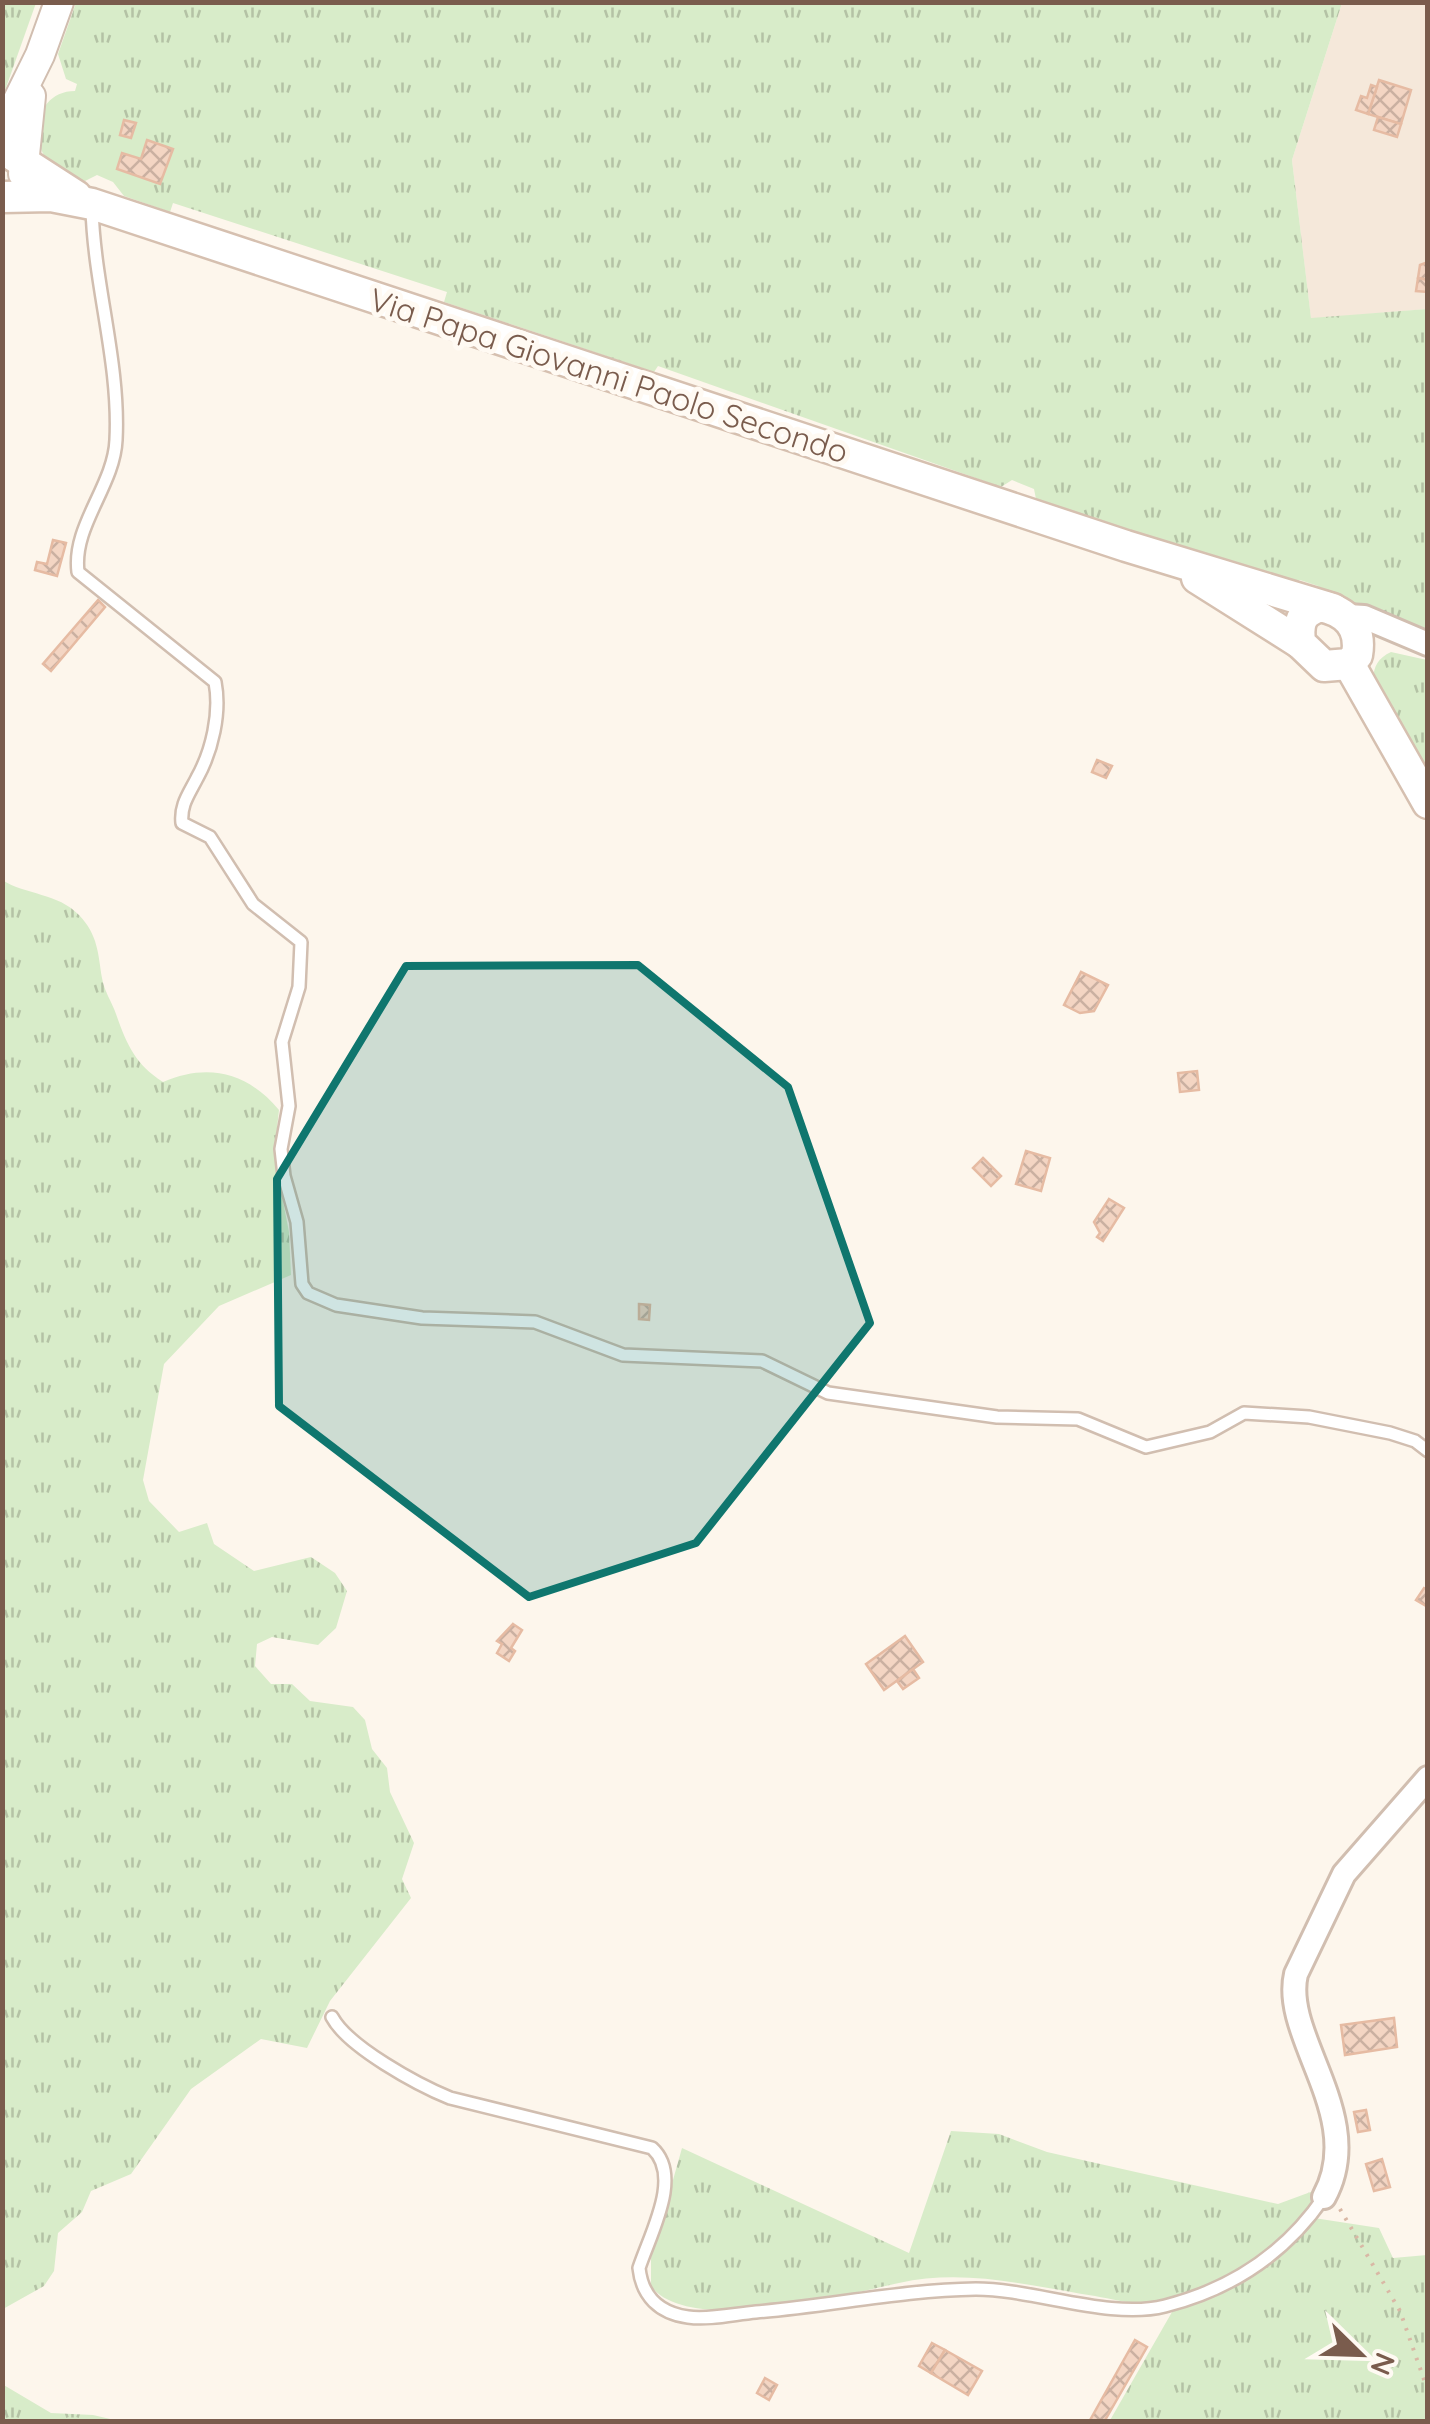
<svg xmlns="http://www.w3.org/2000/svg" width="1430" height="2424" font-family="Quicksand,sans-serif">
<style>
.residential{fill:#f5e8da}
.grass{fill:url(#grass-tufts)}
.building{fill:url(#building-cross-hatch);stroke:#e6bba3;stroke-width:2.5}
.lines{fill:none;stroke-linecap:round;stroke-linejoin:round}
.service-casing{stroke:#d1beb0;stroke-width:16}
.minor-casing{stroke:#d1beb0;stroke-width:28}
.tertiary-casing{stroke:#d1beb0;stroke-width:32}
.secondary-casing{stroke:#d6c0b0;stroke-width:35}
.path{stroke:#d9b8a5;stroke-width:4;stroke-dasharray:2.5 8;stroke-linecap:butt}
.service{stroke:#fff;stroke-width:11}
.minor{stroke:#fff;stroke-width:22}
.tertiary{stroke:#fff;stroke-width:28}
.secondary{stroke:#fff;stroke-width:30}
.marked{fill:#0f766e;fill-opacity:0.2;stroke:#0f766e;stroke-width:8;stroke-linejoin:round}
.labels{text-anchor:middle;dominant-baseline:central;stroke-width:10;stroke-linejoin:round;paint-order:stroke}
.street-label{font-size:32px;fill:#7a5c4d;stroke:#fffaf3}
</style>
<defs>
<pattern id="grass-tufts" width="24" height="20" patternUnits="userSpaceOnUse" patternTransform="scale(2.5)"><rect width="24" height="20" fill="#d8ecc9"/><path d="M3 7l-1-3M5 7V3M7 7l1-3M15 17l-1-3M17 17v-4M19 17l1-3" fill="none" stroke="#b4c2a5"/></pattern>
<pattern id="building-cross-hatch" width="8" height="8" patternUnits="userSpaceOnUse" patternTransform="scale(2.5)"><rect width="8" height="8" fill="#f3d5c3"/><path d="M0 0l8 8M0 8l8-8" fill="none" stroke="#cab0a1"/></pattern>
</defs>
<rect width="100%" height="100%" fill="#fdf6ec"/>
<polygon class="residential" points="1342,3 1427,3 1427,309 1311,319 1292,160"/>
<g class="grass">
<polygon points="3,2 36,3 3,96 2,3"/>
<path d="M 76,3 L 1342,3 L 1292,160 L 1311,318 L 1427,309 L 1427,631 L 1324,597 L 1318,586 L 1300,580 L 1288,586 L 1036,499 L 1034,489 L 1012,480 L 1001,487 L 658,366 L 654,372 L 444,302 L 447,292 L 173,203 L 170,212 L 124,196 L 113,182 L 97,175 L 85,181 C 72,177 58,173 49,163 C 27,136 38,91 75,91 L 77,84 L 66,79 L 58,54 Z"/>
<path d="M 1391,652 L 1427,660 L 1427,781 C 1409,751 1342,674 1391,652 Z"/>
<path d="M 2,880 C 26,895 58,893 79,915 C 98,935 98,953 102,978 C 104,991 112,1002 116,1014 C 127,1045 135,1064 163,1082 C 208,1063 247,1072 279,1110 L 274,1155 L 289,1232 L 291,1275 L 219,1306 L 164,1364 L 143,1480 L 149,1501 L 179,1532 L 207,1523 L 214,1544 L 254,1571 L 311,1557 L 335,1573 L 347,1591 L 336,1628 L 318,1645 L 272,1637 L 257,1644 L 255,1666 L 271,1684 L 292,1684 L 310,1701 L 353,1707 L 365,1720 L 372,1749 L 387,1768 L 390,1792 L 414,1843 L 402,1879 L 411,1898 L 330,2001 L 307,2048 L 261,2039 L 191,2089 L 131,2174 L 91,2191 L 82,2212 L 58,2233 L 54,2271 L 44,2286 L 3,2309 Z"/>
<path d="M 951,2131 L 999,2134 L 1047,2152 L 1278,2204 L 1316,2190 C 1296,2252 1221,2287 1162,2301 C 1140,2307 1117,2300 1095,2296 C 1030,2286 965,2268 899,2283 C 845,2295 688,2336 651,2286 L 651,2258 L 682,2148 L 909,2253 Z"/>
<polygon points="1314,2218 1379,2228 1393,2258 1427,2255 1427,2421 1109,2422 1172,2312 1269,2266"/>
<polygon points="2,2384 51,2413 93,2415 119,2421 3,2421"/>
</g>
<g class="building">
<polygon points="1379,80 1411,90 1401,124 1368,114"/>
<polygon points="1371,85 1377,87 1368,114 1356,110 1361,96 1367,98"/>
<polygon points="1378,117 1401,124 1397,137 1374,130"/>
<polygon points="124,120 136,123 131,138 120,135"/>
<polygon points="147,140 173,149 160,184 117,169 122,153 141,159"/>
<polygon points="1428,262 1428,280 1418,278 1420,265"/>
<polygon points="1418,278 1428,280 1428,292 1416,291"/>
<polygon points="53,540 66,543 57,576 35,570 37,562 47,564"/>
<polygon points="98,600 105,607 51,671 43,664"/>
<polygon points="1097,760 1112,766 1106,778 1092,772"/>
<polygon points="1081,972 1108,985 1094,1011 1080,1013 1064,1005"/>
<polygon points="1197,1071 1199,1090 1180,1092 1178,1073"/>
<polygon points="1026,1151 1050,1158 1041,1191 1016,1184"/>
<polygon points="983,1158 1001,1176 991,1186 973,1168"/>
<polygon points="1109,1199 1124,1208 1103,1241 1097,1237 1100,1233 1094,1222"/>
<polygon points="639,1304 650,1305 649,1320 639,1319"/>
<polygon points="1424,1588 1428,1590 1428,1607 1416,1600"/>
<polygon points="513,1624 522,1630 511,1648 515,1651 509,1661 497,1653 502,1644 497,1641"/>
<polygon points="905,1636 923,1662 884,1690 866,1664"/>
<polygon points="913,1669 919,1678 903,1689 897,1681"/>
<polygon points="1394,2018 1397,2047 1345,2055 1341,2025"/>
<polygon points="1366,2110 1370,2130 1358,2132 1354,2112"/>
<polygon points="1382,2159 1390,2187 1374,2191 1366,2164"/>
<polygon points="1135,2340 1147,2347 1104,2422 1089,2422"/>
<polygon points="932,2343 945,2350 931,2373 919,2366"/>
<polygon points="945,2350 982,2371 968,2395 931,2373"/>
<polygon points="765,2378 777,2385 769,2400 757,2393"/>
</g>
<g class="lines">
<g class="service-casing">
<g id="service">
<path d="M 92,208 C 94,285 120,363 116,440 C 114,486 72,526 78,572 L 215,682 C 221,713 212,751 197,778 C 189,794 180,805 182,823 L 210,837 L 253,904 L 301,942 L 299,987 L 282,1042 L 289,1106 L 281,1149 L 284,1176 L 297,1222 L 302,1284 L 308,1293 L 336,1305 L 422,1318 L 535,1322 L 623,1355 L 762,1361 L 828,1393 L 997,1417 L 1078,1419 L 1146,1447 L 1210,1432 L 1244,1413 L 1309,1417 L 1390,1433 L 1415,1441 L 1428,1451"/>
<path d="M 332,2017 C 348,2047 418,2085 450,2098 L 652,2148 C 683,2176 650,2234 639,2268 C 642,2296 659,2313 688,2317 C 709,2320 734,2314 756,2312 C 830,2306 902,2290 976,2289 C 1034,2289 1110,2320 1165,2306 C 1232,2289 1285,2254 1324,2197"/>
</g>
</g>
<g class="minor-casing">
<g id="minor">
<polyline points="1347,616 1364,617 1428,644"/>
<path d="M 1324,2197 C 1368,2117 1281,2037 1296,1974 L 1344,1874 L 1428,1778"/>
</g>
</g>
<g class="tertiary-casing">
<g id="tertiary">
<polyline points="2,132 40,55 59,2"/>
<polyline points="23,174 31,96"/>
</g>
</g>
<g class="secondary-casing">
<g id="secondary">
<polyline points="14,156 76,196"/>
<polyline points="3,197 51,196 92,204 1126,546 1333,609"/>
<polyline points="1197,578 1300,643"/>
<path d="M 1320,606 C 1346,611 1362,627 1357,655 L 1349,664 L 1324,666 L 1300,643 C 1298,623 1300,613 1320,606 Z"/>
<polyline points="1349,664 1428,803"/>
</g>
</g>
<polyline class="path" points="1340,2209 1400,2311 1428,2391"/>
<use href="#service" class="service"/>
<use href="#minor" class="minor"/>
<use href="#tertiary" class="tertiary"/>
<use href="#secondary" class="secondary"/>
</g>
<path class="marked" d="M 638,965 L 788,1087 L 870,1323 L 696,1543 L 529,1597 L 279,1406 L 277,1179 L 406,966 Z"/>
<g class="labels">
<g class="street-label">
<text transform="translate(609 375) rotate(18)">Via Papa Giovanni Paolo Secondo</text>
</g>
</g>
<rect width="1430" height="2424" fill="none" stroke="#7a5c4d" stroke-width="10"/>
<g transform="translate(1360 2354) rotate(113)" stroke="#fffaf3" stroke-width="8" paint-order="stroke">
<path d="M0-8L18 38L0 25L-18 38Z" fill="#7a5c4d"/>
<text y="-15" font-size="28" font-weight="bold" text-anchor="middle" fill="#7a5c4d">N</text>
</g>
</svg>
